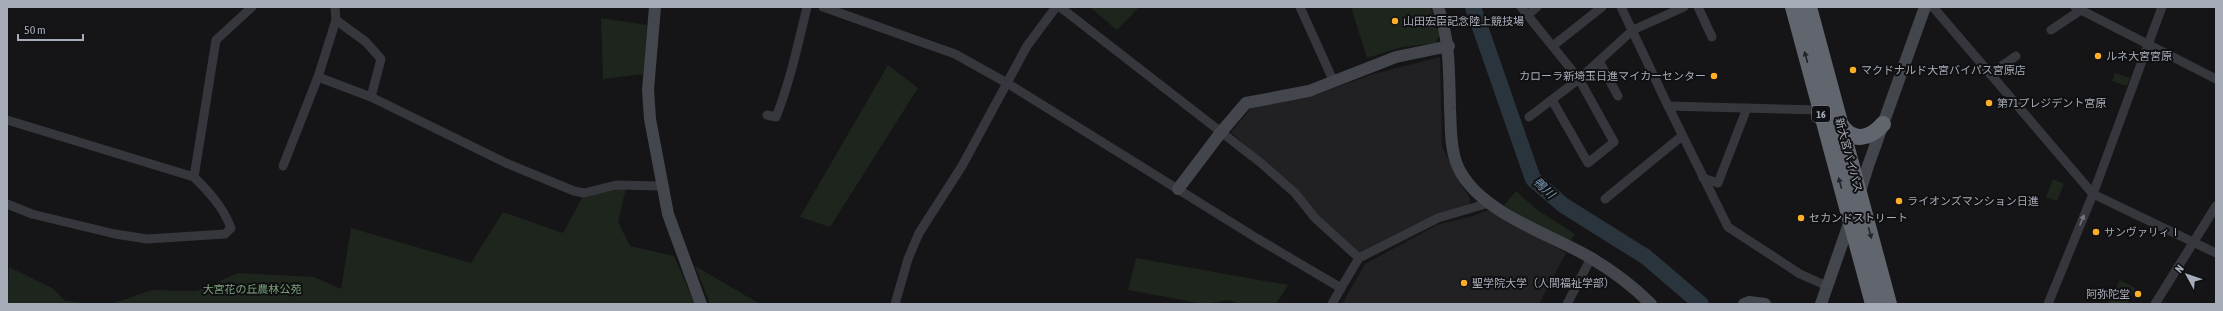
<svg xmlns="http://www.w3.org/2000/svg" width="2223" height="311" font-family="'Asap Condensed','Noto Sans JP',sans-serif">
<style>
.built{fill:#212124}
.green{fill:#1d251d}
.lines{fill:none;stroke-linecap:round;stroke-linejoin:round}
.river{stroke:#2a343c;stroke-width:16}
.street{stroke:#36373c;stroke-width:9}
.secondary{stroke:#43464c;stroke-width:12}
.highway{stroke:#61656d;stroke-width:16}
.oneway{fill:#242529}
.oneway2{fill:#747780}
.poi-dot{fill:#fdaf27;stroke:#101012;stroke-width:1.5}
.labels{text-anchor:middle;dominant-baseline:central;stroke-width:4;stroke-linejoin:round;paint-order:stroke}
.shield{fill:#101012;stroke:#797d86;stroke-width:1}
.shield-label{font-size:10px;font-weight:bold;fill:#a6acb8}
.poi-label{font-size:11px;fill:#a6acb8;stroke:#101012;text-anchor:start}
.street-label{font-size:11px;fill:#a6acb8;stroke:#101012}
.park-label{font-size:11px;fill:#7ca47d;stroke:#101012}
.water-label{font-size:12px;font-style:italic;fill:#7a9bb5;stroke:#101012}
</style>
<rect width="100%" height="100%" fill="#151517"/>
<g class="built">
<polygon points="1440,57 1442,147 1463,188 1470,198 1469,206 1358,254 1318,216 1299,193 1231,132 1253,106 1308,98 1373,74"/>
<polygon points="1488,210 1523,228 1566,253 1539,304 1342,304 1365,264 1437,225 1473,216"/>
</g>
<g class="green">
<polygon points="1090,7 1139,7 1117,30"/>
<polygon points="1351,7 1430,7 1440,35 1435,43 1402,47 1367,58"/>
<polygon points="601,18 647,25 643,74 603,79"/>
<polygon points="888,65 918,88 830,227 800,217"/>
<polygon points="2115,73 2130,78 2127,86 2112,81"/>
<polygon points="2053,179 2064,184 2057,201 2046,197"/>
<polygon points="626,188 618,222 630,246 674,256 695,304 111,304 152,290 197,291 238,273 314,277 341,289 351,228 471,263 503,212 563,233 583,196"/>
<polygon points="1516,191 1536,209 1575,234 1570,242 1530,222 1504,205"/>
<polygon points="1136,258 1288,285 1276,304 1240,304 1230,300 1204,304 1128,290"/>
<polygon points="695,266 760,304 710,304"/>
<polygon points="9,267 54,289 65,301 93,304 7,304"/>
<polygon points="2120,280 2135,288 2127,304 2107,304"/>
</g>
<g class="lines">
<polyline class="river" points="1473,7 1533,179 1563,205 1646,257 1701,304"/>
<g class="street">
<polyline points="823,7 955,54 1007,83 1258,239 1341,288 1359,258 1438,218 1489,203"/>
<polyline points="1060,7 1261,163 1295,193 1315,218 1359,258"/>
<polyline points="1300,7 1333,80"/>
<polyline points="1521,7 1579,79 1614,142 1588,163 1552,100"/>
<polyline points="1621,7 1668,106"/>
<polyline points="1698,7 1712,37"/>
<polyline points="1933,7 2093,194 2216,253"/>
<polyline points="2075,7 2216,79"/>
<polyline points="1528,15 1537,7"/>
<polyline points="336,20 366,42 381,59 371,97"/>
<polyline points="2051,30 2081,10"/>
<polyline points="1554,45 1602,7"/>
<polyline points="1599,61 1618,96"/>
<polyline points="1990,74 2016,56"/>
<polyline points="318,77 371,97 506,163 574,191 584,193 616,185 661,186"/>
<polyline points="1820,110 1668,106 1728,227 1800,274 1827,286"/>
<path d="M 767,115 L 776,117 C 790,82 798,44 807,7"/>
<polyline points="1529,117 1579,79 1633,30 1684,7"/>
<polyline points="7,120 194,177 216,40 252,7"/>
<polyline points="283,166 318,77 336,20 335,7"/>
<polyline points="1703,178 1718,183 1747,108"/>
<polyline points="1605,199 1682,136"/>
<path d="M 7,204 L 32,214 L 115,234 L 147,239 L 225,234 L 231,228 C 223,207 210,193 194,177"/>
<polyline points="895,304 908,259 919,233 962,166 1027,46 1056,7"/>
<polyline points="1332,304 1341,288"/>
<polyline points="1567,304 1591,258"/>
<polyline points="2048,304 2093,194 2162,7"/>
<polyline points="2155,304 2216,206"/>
</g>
<g class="secondary">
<polyline points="655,7 648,90 650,119 668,214 701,304"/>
<path d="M 1438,7 C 1450,40 1449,73 1450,108 C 1451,126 1450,145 1456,162 C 1473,211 1551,234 1591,258 C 1613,271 1633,286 1651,304"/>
<polyline points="1178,189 1222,131 1246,103 1309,91 1396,57 1449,46"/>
<polyline points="1859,195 1868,166 1925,7"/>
<polyline points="1744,304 1749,302 1765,304"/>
<polyline points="1821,304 1851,218"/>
</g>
<g class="highway">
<polyline points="1793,7 1873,304"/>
<polyline points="1809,7 1889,304"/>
<path d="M 1841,125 C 1853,143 1870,139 1883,124"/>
</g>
</g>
<defs><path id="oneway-solid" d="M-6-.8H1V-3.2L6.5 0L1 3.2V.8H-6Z"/></defs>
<g class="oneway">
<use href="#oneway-solid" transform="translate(1806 57) rotate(-105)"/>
<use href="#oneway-solid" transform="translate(1840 183) rotate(-105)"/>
<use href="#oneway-solid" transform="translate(1870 233) rotate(75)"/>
</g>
<use class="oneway2" href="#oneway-solid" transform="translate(2082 220) rotate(-68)"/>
<g class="poi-dot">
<circle cx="1395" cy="21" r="4"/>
<circle cx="2098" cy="56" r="4"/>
<circle cx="1853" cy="70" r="4"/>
<circle cx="1714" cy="76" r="4"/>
<circle cx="1989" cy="103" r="4"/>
<circle cx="1899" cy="201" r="4"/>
<circle cx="1801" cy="218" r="4"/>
<circle cx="2096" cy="232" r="4"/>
<circle cx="1464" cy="283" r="4"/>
<circle cx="2138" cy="294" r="4"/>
</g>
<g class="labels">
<rect class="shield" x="1812" y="106" width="18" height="16" rx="3"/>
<g class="shield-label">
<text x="1821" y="114">16</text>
</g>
<g class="poi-label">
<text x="1403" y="21">山田宏臣記念陸上競技場</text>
<text x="2106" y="56">ルネ大宮宮原</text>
<text x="1861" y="70">マクドナルド大宮バイパス宮原店</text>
<text x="1706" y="76" text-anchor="end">カローラ新埼玉日進マイカーセンター</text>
<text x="1997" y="103">第71プレジデント宮原</text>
<text x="1907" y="201">ライオンズマンション日進</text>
<text x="1809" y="218">セカンドストリート</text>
<text x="2104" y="232">サンヴァリィⅠ</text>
<text x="1472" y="283">聖学院大学（人間福祉学部）</text>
<text x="2130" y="294" text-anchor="end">阿弥陀堂</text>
</g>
<g class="street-label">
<text transform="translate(1849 155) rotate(75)">新大宮バイパス</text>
</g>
<g class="park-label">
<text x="252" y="289">大宮花の丘農林公苑</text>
</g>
<g class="water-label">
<text transform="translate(1544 188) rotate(43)">鴨川</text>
</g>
</g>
<rect width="2223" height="311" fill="none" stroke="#a6acb8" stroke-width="16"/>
<g transform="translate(2187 275) rotate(310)" stroke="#101012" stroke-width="3" paint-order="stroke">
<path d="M0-3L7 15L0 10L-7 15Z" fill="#a6acb8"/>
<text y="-6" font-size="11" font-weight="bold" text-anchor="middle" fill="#a6acb8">N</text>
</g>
<path d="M18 34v6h65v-6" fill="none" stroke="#a6acb8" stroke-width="2"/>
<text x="24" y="34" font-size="12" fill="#a6acb8" stroke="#101012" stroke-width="3" paint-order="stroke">50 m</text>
</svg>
